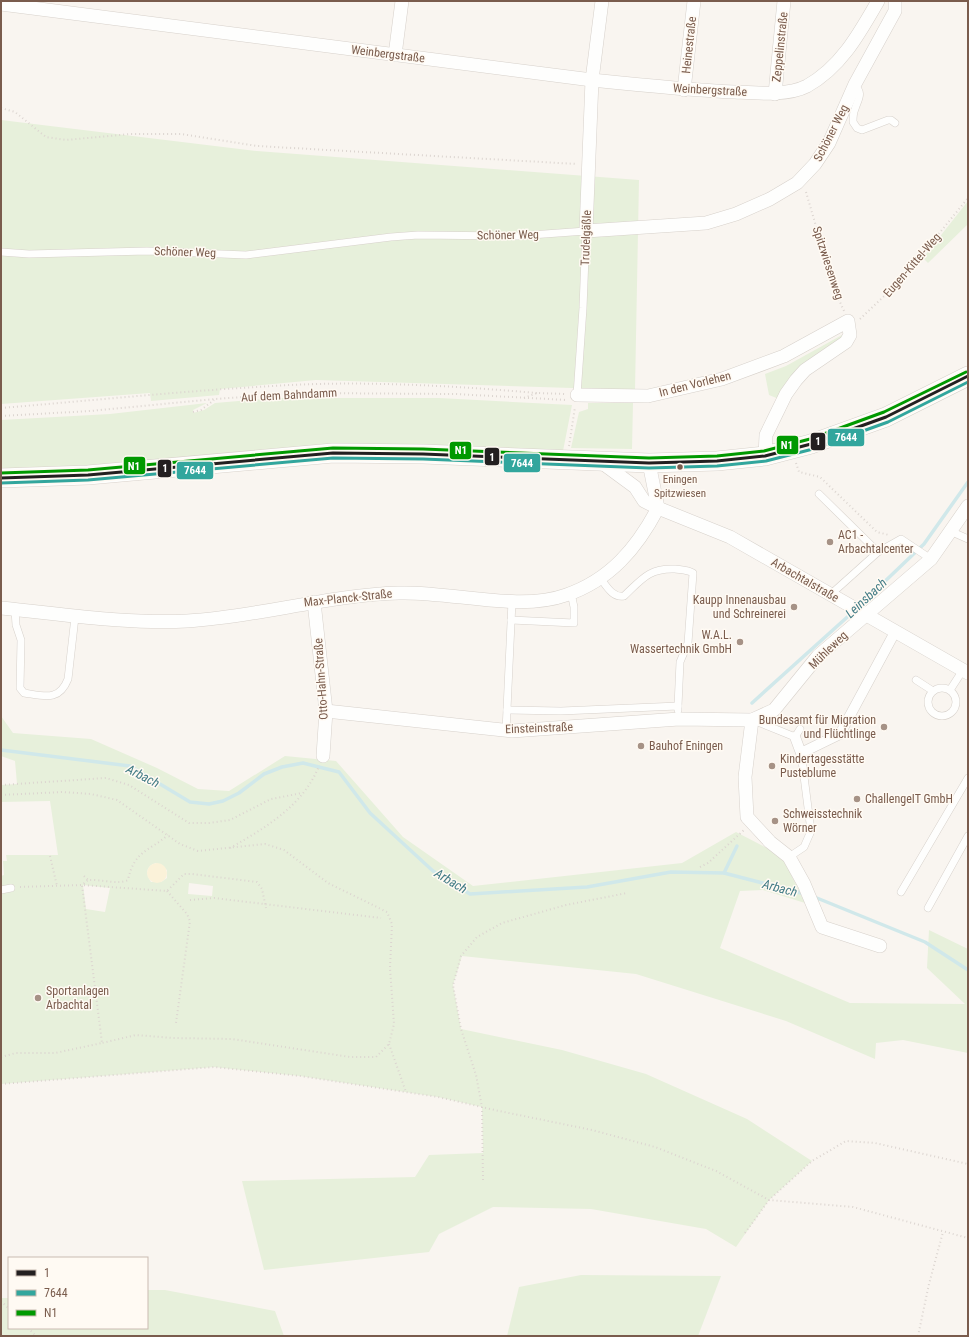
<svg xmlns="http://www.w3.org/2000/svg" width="969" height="1337" font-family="'Roboto Condensed',sans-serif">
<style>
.green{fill:#e7f0db;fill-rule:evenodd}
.sand{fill:#fbf2d9}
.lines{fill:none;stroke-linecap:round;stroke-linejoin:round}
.stream{stroke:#d0e8ea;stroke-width:3.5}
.service-casing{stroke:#d7d1cb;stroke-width:8}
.pedestrian-casing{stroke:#d7d1cb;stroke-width:11}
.minor-casing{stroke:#d7d1cb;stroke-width:14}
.secondary-casing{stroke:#d9d2cb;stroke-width:20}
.path{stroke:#dcd5d0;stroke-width:2;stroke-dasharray:1 3;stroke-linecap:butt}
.service{stroke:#fefefd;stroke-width:7}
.pedestrian{stroke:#fefefd;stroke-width:10}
.minor{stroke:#fefefd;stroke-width:13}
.secondary{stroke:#fefefd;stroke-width:19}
.bus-1-casing{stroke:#fffaf3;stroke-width:6}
.bus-2-casing{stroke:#fffaf3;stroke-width:6}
.bus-3-casing{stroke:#fffaf3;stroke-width:6}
.bus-1{stroke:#231f20;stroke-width:3}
.bus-2{stroke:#32a69d;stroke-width:3}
.bus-3{stroke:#090;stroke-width:3}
.bus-dot{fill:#7a5c4d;stroke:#fffaf3;stroke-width:1.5}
.poi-dot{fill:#a69286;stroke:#fffaf3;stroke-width:1.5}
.labels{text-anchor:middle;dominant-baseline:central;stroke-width:3;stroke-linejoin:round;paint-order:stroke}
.bus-label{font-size:11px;fill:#7a5c4d;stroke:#fffaf3}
.street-label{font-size:12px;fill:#7a5c4d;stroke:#fffaf3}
.poi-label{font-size:12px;fill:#7a5c4d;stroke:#fffaf3;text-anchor:start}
.water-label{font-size:13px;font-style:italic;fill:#437c86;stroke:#fffaf3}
.line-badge{stroke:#fffaf3;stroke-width:1.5}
.badge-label{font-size:11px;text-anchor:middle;font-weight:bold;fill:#fff}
</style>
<rect width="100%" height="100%" fill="#f9f5f0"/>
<g class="green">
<polygon points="1,120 257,151 639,180 635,390 316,380 220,389 219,395 151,401 150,393 1,404"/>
<polygon points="968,201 968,224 928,263 923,258"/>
<polygon points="842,335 843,338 779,399 769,395 765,374 786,366"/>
<polygon points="275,398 439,398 572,405 563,451 339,443 110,465 1,469 1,420 110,414 207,403 193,410 193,413 204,410 215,403"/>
<polygon points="588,403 633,403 632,449 571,448 579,412 588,409"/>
<path d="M 1,716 L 13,733 L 91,739 L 157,768 L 198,789 L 229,791 L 285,756 L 336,761 L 403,837 L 473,886 L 682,863 L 736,832 L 782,856 L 805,903 L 763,890 L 740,891 L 720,948 L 850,1003 L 965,1004 L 927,968 L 929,930 L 968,949 L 968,1053 L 903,1040 L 876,1043 L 875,1059 L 786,1021 L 636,974 L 462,956 L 453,985 L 461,1029 L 562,1050 L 646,1074 L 747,1119 L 812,1161 L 769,1200 L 736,1247 L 706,1229 L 591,1209 L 493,1207 L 439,1234 L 429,1252 L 264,1270 L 242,1181 L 415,1177 L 429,1155 L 483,1153 L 482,1107 L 438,1097 L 300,1076 L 214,1067 L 1,1084 L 1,876 L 4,875 L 3,861 L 7,861 L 6,855 L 58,855 L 50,801 L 1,802 L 1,785 L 17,784 L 15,761 L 1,756 ZM 156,863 L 167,870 L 167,878 L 161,882 L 151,882 C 145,873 146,866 156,863 ZM 189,883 L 213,886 L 212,896 L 188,894 ZM 83,885 L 110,888 L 105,912 L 86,909 Z"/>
<polygon points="581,1275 721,1276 698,1336 507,1336 519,1287"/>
<polygon points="147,1290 165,1290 275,1311 284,1336 1,1336 1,1298 9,1298 9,1328 147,1328"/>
</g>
<circle class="sand" cx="157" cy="873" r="10"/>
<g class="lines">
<g class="stream">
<polyline points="858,607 924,544 968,482"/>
<polyline points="752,703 854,611"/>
<polyline points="1,750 130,766 190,802 209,804 223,801 239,793 264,774 282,767 303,763 339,772 370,813 433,871 470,894 587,887 671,872 724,873 805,894"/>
<polyline points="724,873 737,846"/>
<polyline points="812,896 925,942 968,970"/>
</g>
<g class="service-casing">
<g id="service">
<path d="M 854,85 C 864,93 858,99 855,109 C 853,113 853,117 853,122 L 857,128 L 862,130 L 888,120 L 891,120 L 895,123"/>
<polyline points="1,252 29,254 147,251 246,255 391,237 418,235 517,236 586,231 583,308 577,395"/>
<polyline points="819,494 878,552 901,539 931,559"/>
<polyline points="950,531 968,539"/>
<path d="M 601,579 C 607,587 613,598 624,596 C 642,579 649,568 675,569 C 682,570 688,570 693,573 L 688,643 L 680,662 L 678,706"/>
<polyline points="830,595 878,552"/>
<path d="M 15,610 L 16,625 L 21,640 L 20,688 L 24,693 C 44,696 59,702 68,679 L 75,617"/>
<polyline points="511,620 574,623 574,607 571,593"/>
<polyline points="916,680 933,691"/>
<circle cx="942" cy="702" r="14"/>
<polyline points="950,690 963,670"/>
<polyline points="507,710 561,711 678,706 678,710"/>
<polyline points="753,720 795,737 800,729"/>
<polyline points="506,731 512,601"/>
<polyline points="789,857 804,847 811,831 801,753"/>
<polyline points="1,890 11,888"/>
<polyline points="901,892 968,778"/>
<polyline points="928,908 968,836"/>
</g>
</g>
<g class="pedestrian-casing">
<polyline id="pedestrian" points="795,737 801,753 840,734 895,632"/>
</g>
<g class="minor-casing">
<g id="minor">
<polyline points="602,1 592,80 586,231 706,223 736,214 770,199 797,183 815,164 829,143 855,84 895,11 895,1"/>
<path d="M 1,4 L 592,80 C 640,85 687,90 735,92 C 755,93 788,96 807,86 C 841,67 859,34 878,1"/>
<polyline points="395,55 402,1"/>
<polyline points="684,90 694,1"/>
<polyline points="775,94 784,1"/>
<polyline points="577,395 648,396 722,379 784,356 848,321 850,335 846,342 805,370 796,380 786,394 766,435 765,456"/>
<polyline points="601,462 635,487 644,501 658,508 730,537 968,673"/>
<polyline points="649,463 658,508"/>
<polyline points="314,602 326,711 323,756"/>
<path d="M 1,608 C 63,614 124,624 187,621 C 258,617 327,595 399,593 C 450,591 519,612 566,595 C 610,580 637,548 658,508"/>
<polyline points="326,711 512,731 679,719 752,720 774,710 818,656 931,559 968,506"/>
<polyline points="752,720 745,777 747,817 770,842 789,857 804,884 822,927 880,946"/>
</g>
</g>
<g class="secondary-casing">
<polyline id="secondary" points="1,478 88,475 333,453 423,454 649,463 717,461 765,456 811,444 886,417 968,376"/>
</g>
<g class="path">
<polyline points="1,108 15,112 46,137 66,140 130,134 181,134 257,146 577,164"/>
<polyline points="806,192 835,291 844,311"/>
<polyline points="860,319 901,280 968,198"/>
<polyline points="524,398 537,393 566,394"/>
<path d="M 1,408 C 97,400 193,390 290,385 C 372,381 455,386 537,393"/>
<polyline points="193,412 201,410 214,400"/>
<polyline points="1,416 90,411 215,399 302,393 455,394 567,400"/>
<polyline points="569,446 575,407"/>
<polyline points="796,463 799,472 820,477 877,532 889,535"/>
<polyline points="1,785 106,778 129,785 189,823 209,823 230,820 271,799 302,793"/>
<polyline points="1,795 63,792 91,794 117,800 180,844 198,851 265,844 284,850 328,883 387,912 392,924 390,968 394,1024 389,1044 376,1057 350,1057 232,1039 173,1038 136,1035 102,1043"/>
<path d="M 230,848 C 265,828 303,806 319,766"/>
<polyline points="50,856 57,886"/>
<polyline points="700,867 708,863 744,830"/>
<polyline points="84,876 88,880"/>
<polyline points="20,887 82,885 167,891 184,874 192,874 257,882 262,889 266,908"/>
<polyline points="167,891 187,914 190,921 176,1023"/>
<polyline points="190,900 214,898 381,918"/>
<polyline points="389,1044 406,1092"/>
<path d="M 1,1057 L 16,1053 L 55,1053 L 102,1043 L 82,885 L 88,880 C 100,879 118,885 128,880 C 134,851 148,852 168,835"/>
<polyline points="1,1084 214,1067 300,1076 438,1097 499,1111 592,1130 655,1147 716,1171 769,1200 853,1207 968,1238"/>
<polyline points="483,1180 482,1107 476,1075 461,1029 453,985 461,956 477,937 502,923 566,905 627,893"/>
<polyline points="745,1233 769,1200 812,1161 846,1141 875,1143 968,1164"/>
<polyline points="1,1301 9,1309"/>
<polyline points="28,1328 36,1336"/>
<polyline points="918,1336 929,1284 943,1232"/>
</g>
<use href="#service" class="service"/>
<use href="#pedestrian" class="pedestrian"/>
<use href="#minor" class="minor"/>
<use href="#secondary" class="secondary"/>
<g class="bus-1-casing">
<polyline id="bus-1" points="1,478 88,475 333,453 423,454 649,463 717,461 765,456 811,444 886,417 968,376"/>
</g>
<g class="bus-2-casing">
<polyline id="bus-2" points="1,483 88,480 333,458 423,459 649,468 717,466 766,461 813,449 888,422 968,382"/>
</g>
<g class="bus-3-casing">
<polyline id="bus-3" points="1,473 88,470 333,448 423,449 649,458 717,456 764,451 810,439 884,412 966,372"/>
</g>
<use href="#bus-1" class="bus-1"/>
<use href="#bus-2" class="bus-2"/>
<use href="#bus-3" class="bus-3"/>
</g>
<circle class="bus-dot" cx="680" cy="467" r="3.5"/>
<g class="poi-dot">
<circle cx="830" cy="542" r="4"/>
<circle cx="794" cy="607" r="4"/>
<circle cx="740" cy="642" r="4"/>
<circle cx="884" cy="727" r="4"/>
<circle cx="641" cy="746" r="4"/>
<circle cx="772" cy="766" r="4"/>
<circle cx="857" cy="799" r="4"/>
<circle cx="775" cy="821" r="4"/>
<circle cx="38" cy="998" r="4"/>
</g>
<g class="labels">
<g class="bus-label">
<text x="680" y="479">Eningen<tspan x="680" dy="14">Spitzwiesen</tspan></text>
</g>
<g class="street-label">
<text transform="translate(689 45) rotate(-84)">Heinestraße</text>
<text transform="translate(780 47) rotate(-84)">Zeppelinstraße</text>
<text transform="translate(388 54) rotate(7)">Weinbergstraße</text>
<text transform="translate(710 90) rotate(3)">Weinbergstraße</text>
<text transform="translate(831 133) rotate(-63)">Schöner Weg</text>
<text transform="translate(508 235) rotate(-1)">Schöner Weg</text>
<text transform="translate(586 238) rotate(-88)">Trudelgäßle</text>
<text transform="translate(185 252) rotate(2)">Schöner Weg</text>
<text transform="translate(828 263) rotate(72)">Spitzwiesenweg</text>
<text transform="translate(912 265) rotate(-49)">Eugen-Kittel-Weg</text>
<text transform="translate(695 384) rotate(-14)">In den Vorlehen</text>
<text transform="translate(289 395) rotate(-3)">Auf dem Bahndamm</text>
<text transform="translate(805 580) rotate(30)">Arbachtalstraße</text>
<text transform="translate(348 598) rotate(-6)">Max-Planck-Straße</text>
<text transform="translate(828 650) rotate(-44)">Mühleweg</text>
<text transform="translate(321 679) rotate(-94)">Otto-Hahn-Straße</text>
<text transform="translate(539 728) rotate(-2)">Einsteinstraße</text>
</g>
<g class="poi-label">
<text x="838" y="535">AC1 -<tspan x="838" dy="14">Arbachtalcenter</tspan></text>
<text x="786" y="600" text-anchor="end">Kaupp Innenausbau<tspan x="786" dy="14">und Schreinerei</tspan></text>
<text x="732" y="635" text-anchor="end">W.A.L.<tspan x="732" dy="14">Wassertechnik GmbH</tspan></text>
<text x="876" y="720" text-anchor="end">Bundesamt für Migration<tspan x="876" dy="14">und Flüchtlinge</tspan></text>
<text x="649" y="746">Bauhof Eningen</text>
<text x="780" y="759">Kindertagesstätte<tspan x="780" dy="14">Pusteblume</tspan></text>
<text x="865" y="799">ChallengeIT GmbH</text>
<text x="783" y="814">Schweisstechnik<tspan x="783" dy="14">Wörner</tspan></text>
<text x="46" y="991">Sportanlagen<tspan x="46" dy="14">Arbachtal</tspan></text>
</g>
<g class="water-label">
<text transform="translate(866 598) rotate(-43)">Leinsbach</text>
<text transform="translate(143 776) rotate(27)">Arbach</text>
<text transform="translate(451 881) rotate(31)">Arbach</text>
<text transform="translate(780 888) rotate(15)">Arbach</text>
</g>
</g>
<g class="line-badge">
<rect x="827" y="428" width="38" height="19" rx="4" fill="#32a69d"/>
<rect x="810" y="432" width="16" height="19" rx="4" fill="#231f20"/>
<rect x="776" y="435" width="23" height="20" rx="4" fill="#090"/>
<rect x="449" y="441" width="23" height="19" rx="4" fill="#090"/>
<rect x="484" y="447" width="16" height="19" rx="4" fill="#231f20"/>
<rect x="503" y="453" width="38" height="20" rx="4" fill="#32a69d"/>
<rect x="123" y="456" width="23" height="19" rx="4" fill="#090"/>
<rect x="157" y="459" width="15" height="19" rx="4" fill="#231f20"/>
<rect x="176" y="461" width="38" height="19" rx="4" fill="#32a69d"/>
</g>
<g class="badge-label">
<text x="846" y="441">7644</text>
<text x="818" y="445">1</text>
<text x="787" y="449">N1</text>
<text x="461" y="454">N1</text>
<text x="492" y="461">1</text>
<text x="522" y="467">7644</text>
<text x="134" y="470">N1</text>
<text x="165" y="472">1</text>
<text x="195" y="474">7644</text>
</g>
<rect width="969" height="1337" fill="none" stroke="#7a5c4d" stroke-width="4"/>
<rect x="8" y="1257" width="140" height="72" fill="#fffaf3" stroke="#cabbb1"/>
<rect x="16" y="1270" width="20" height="6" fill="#231f20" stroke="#cabbb1"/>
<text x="44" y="1277" font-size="12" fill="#7a5c4d">1</text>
<rect x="16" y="1290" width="20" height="6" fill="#32a69d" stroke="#cabbb1"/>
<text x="44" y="1297" font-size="12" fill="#7a5c4d">7644</text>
<rect x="16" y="1310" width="20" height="6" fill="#009900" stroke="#cabbb1"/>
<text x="44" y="1317" font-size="12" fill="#7a5c4d">N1</text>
</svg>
